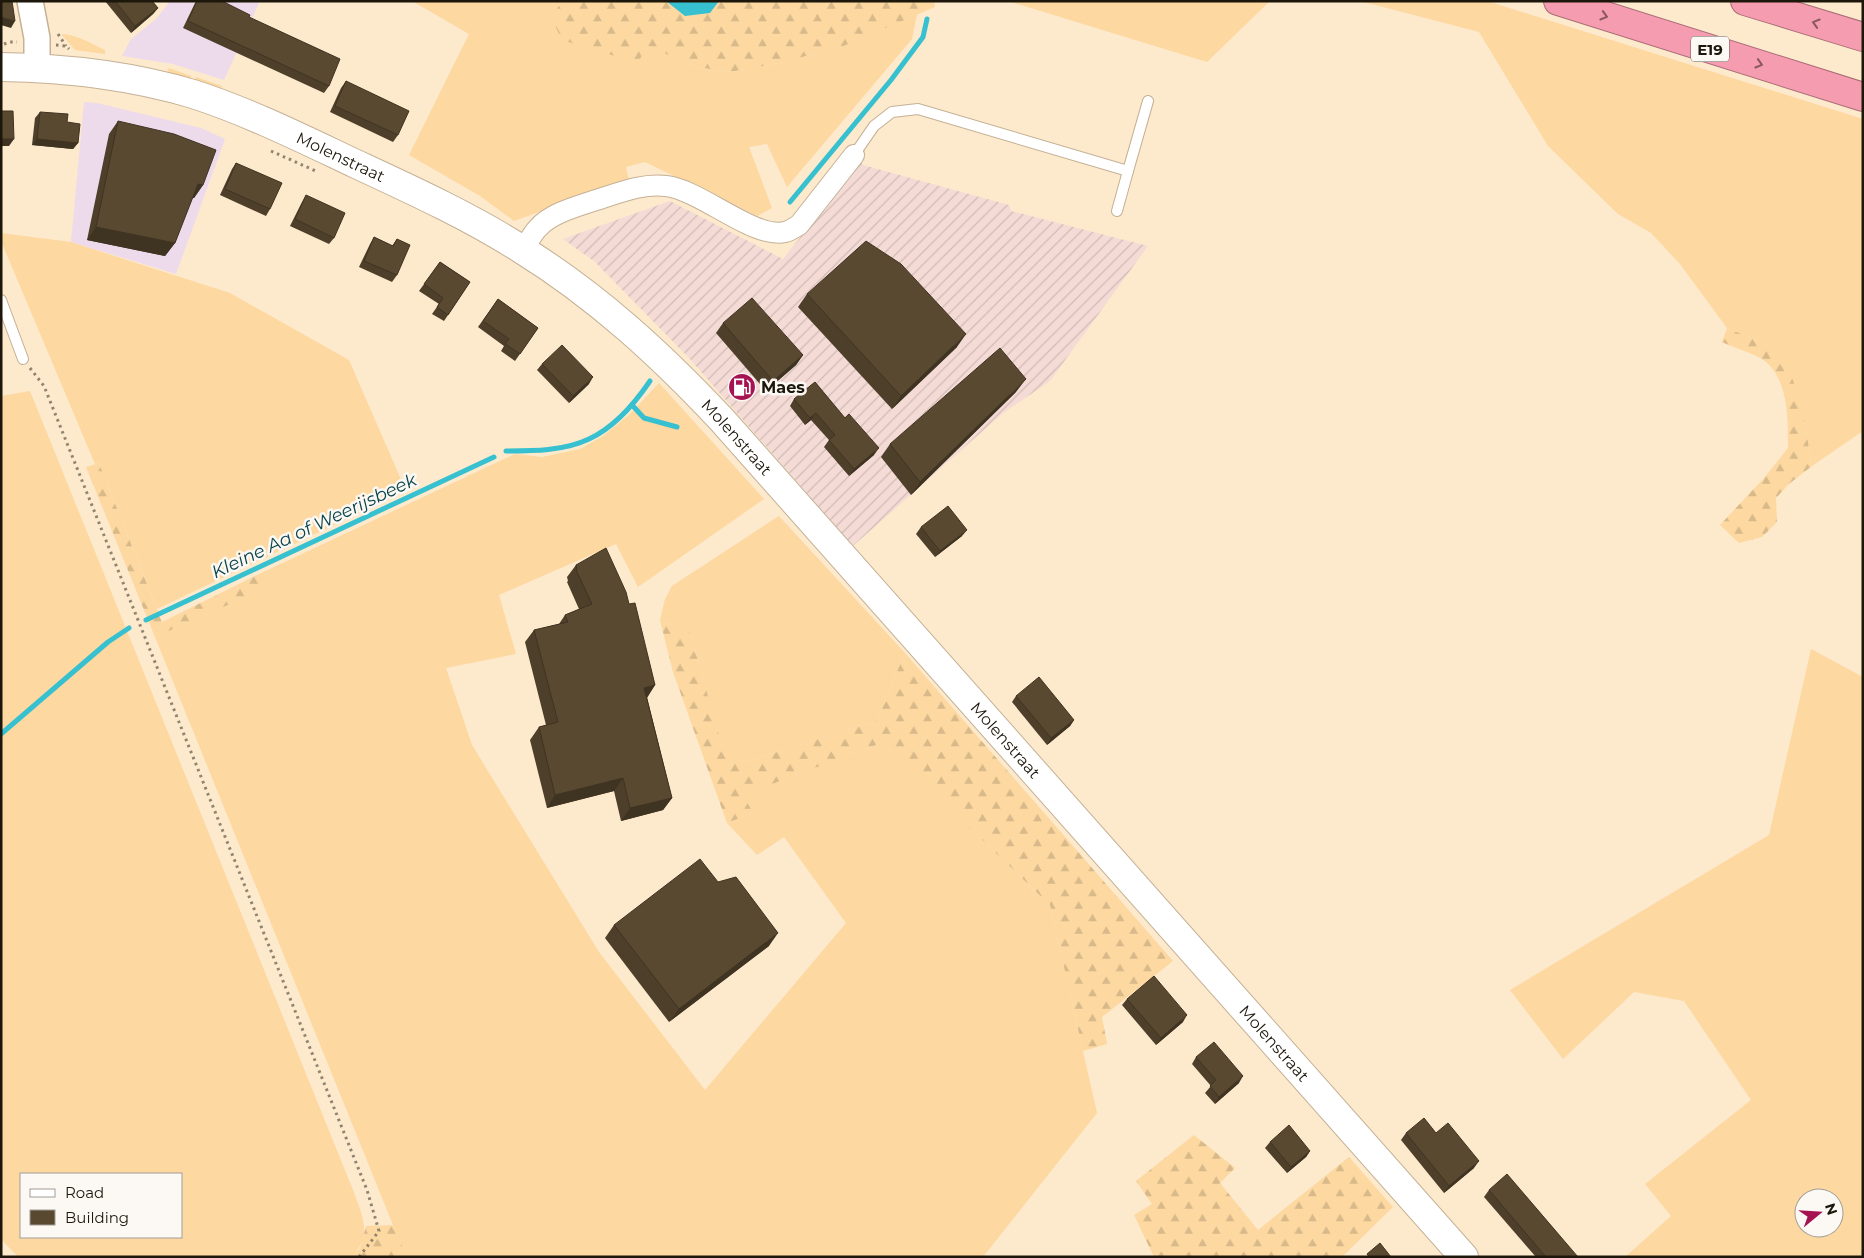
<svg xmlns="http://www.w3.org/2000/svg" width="1864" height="1258" font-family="Montserrat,sans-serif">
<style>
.commercial{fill:#eddbec}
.industrial{fill:url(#industrial-furrows)}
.grass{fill:#fdd8a1;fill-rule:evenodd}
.forest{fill:url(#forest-firs)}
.water{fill:#37c0d0}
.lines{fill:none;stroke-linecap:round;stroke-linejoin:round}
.stream{stroke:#37c0d0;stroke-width:5}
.service-casing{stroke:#c4b196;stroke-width:12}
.minor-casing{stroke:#c4b196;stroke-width:22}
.tertiary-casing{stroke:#c4b196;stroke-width:28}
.secondary-casing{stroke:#c4b196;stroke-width:30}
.motorway-casing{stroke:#aa6d76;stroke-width:30}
.path{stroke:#90836f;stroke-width:3;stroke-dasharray:2.5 4;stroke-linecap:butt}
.service{stroke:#fff;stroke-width:10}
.minor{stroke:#fff;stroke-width:20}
.tertiary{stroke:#fff;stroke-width:25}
.secondary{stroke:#fff;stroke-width:28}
.motorway{stroke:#f69cb0;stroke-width:28}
.wall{fill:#4d3f2a}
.shaded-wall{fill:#3f3322}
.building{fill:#5a4931;stroke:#3f3322}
.oneway{stroke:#89595e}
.labels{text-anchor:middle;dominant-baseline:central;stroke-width:5;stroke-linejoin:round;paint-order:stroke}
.shield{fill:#fcf8f3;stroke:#5f5a51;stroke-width:1}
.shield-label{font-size:15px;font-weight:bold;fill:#1c160b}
.street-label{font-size:16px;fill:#1c160b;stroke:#fcf8f3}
.poi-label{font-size:16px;font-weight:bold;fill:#1c160b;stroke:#fcf8f3;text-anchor:start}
.water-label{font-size:18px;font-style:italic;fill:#09454c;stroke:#fcf8f3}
</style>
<defs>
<pattern id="industrial-furrows" width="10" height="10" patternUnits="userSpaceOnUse" patternTransform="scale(1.25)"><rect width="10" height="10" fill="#f5dbd5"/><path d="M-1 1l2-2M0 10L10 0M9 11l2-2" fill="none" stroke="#d1bbb6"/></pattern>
<pattern id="forest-firs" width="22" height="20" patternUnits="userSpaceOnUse" patternTransform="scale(1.25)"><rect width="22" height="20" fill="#fdd8a1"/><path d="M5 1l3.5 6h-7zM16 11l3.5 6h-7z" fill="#d8b989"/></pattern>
</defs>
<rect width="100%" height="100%" fill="#fde9cc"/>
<g class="commercial">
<polygon points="170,1 260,1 224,80 173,64 122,56 131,39 156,19"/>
<polygon points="84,102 97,103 201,128 225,139 176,274 71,242"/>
</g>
<polygon class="industrial" points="860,161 863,165 1009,205 1011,211 1148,246 1050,381 1003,413 853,546 690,359 595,262 563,239 670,201 783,259"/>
<g class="grass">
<polygon points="412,1 545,1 561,3 692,66 729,72 779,63 841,47 917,14 912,39 787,187 767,144 749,147 772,208 757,216 645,162 626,167 629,180 514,221 480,196 409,155 469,34"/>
<polygon points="1008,1 1270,1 1207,62"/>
<polygon points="1360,1 1487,1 1863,119 1863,431 1812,466 1802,407 1780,350 1727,328 1680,264 1651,233 1618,214 1548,146 1479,32"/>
<path d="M 61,34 C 77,34 91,44 105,50 L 105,54 L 75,50 Z"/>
<polygon points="169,68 191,76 191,79 195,80 196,77 222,86 220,93 167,73"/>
<polygon points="1,233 71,242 230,293 349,360 406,491 157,609 99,463 95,464 1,241"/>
<polygon points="659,383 764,499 638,587 616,544 499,595 516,654 446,668 472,745 599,952 705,1090 846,923 784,837 757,855 727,823 753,813 742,795 881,743 1050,905 1097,1113 983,1257 406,1257 155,637 263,589 257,575 515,454 542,457 580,449 603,436 630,414"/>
<path d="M 30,391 L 353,1190 C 362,1215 373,1234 352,1257 L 18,1257 L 1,1239 L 1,396 ZM 21,1174 L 181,1174 L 181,1237 L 21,1237 Z"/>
<polygon points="779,516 905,653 876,721 745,762 725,758 690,632 660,620 665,599 672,586"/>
<path d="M 1811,649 L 1863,677 L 1863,1257 L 1625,1257 L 1671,1216 L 1645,1184 L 1751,1100 L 1684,1001 L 1634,992 L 1563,1059 L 1510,990 L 1769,835 ZM 1804,1198 L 1834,1198 L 1834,1228 L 1804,1228 Z"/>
</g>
<g class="forest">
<polygon points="545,1 934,1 935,7 841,47 779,63 729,72 692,66 647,45 638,63 562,40 551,17 561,3"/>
<path d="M 1727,328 L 1780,350 L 1789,369 L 1802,407 L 1812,466 L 1789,484 L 1776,498 L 1777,522 L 1762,537 L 1739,543 L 1720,525 L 1764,478 L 1788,448 C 1788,419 1789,377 1762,359 C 1750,352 1735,348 1722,342 Z"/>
<polygon points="99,463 162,622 257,575 264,589 155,637 86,467"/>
<polygon points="660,620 690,632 725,757 745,762 876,721 905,653 1173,961 1102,1017 1107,1044 1083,1051 1050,905 881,743 743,795 753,813 727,823 673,672"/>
<polygon points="1194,1135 1235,1168 1220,1183 1258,1230 1349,1157 1393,1207 1342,1257 1154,1257 1134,1215 1152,1204 1136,1181"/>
<polygon points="395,1225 406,1257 352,1257 360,1248 366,1226"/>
</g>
<polygon class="water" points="666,1 719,1 710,13 685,16"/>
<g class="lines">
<g class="stream">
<polyline points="790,202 891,80 923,37 927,19"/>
<polyline points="632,405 644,418 677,427"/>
<path d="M 506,451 C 533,451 564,451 589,439 C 613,428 635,403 650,381"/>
<polyline points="146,620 494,457"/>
<polyline points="1,734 108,642 129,628"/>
</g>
<g class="service-casing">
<g id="service">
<polyline points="854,155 874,126 892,112 918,109 1128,171 1148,101"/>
<polyline points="1117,211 1128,171"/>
<polyline points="1,300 23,359"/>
</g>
</g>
<g class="minor-casing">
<path id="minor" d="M 523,250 C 528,243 532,234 538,228 C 551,213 578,206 596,200 C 619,193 642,183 666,186 C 701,190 753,239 785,232 C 790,231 795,227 799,225 L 854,155"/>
</g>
<g class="tertiary-casing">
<polyline id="tertiary" points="30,1 37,38 37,68"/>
</g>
<g class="secondary-casing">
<g id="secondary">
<path id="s1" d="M 1,67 C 63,68 133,76 193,94 C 249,112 303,139 356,164 C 412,190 469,216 521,249 C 597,296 661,355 722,420 L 1464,1257"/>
</g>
</g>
<g class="motorway-casing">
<g id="motorway">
<polyline points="1558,1 1863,97"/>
<polyline points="1745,1 1863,37"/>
</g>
</g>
<g class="path">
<polyline points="58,34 66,46"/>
<polyline points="4,44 10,42 17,42"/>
<polyline points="56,45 66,46 69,49"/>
<polyline points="271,151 318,172"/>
<polyline points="30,368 44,386 367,1190 379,1231 359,1257"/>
</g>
<use href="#service" class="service"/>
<use href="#minor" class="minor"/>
<use href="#tertiary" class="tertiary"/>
<use href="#secondary" class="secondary"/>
<use href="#motorway" class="motorway"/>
</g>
<g class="wall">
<polygon points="105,1 152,1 158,8 153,14 131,33"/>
<polygon points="196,1 222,1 249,17 329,86 324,93 183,28"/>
<polygon points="346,81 398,135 393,142 330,112 341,88"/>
<polygon points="40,112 67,122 78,143 73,149 32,145 35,118"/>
<polygon points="118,121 203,185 194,198 192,198 175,243 165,256 87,240 109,134"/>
<polygon points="236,163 270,209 266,216 220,195 232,169"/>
<polygon points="306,195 334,238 329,244 290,226 302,202"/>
<polygon points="374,237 392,246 397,239 397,275 392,282 359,267 370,244"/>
<polygon points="440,262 470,282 444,321 432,314 439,304 419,291"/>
<polygon points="807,294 957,347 892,409 798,307"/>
<polygon points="498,299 538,328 515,361 501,351 504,346 478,327"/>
<polygon points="723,323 803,355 796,365 766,391 716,333"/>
<polygon points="542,364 589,384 569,403 537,370"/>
<polygon points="815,382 874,455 849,476 824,447 829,440 811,420 805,425 790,406 794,399"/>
<polygon points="1016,392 911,495 881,457 890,444"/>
<polygon points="921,527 962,536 935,557 916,534"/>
<polygon points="576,565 629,604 655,685 647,697 672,798 663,810 621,821 614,791 547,808 530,740 539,727 546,725 525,642 534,630 559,624 565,615 579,609 567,582 568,581 567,577"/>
<polygon points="1016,696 1074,720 1070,726 1047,745 1012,702"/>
<polygon points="718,882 769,946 669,1022 605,938 614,925"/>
<polygon points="1127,999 1183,1022 1156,1045 1122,1005"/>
<polygon points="1196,1057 1239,1083 1215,1104 1205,1093 1211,1086 1192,1064"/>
<polygon points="1406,1133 1436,1133 1474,1168 1444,1193 1401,1140"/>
<polygon points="1270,1142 1310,1151 1306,1157 1287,1173 1265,1148"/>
<polygon points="1489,1190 1578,1257 1536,1257 1484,1197"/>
</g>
<g class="shaded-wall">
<polygon points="158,8 153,14 131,33 135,26"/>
<polygon points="1,17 15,21 11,28 1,25"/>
<polygon points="1,139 14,139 9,146 1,146"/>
<polygon points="37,139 78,143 73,149 32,145"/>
<polygon points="198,184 203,185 194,198 188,197"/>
<polygon points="96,227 175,243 165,256 87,240"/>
<polygon points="966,334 957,347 892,409 901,396"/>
<polygon points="803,355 796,365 766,391 773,381"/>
<polygon points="593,377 589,384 569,403 573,396"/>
<polygon points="1026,379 1016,392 911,495 920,482"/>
<polygon points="816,413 811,420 805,425 810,418"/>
<polygon points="879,448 874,455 849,476 854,469"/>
<polygon points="967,530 962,536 935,557 940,551"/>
<polygon points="655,685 647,698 644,688"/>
<polygon points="1074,720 1070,726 1047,745 1051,738"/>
<polygon points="623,778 614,791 547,808 555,795"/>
<polygon points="672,798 663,810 621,821 630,808"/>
<polygon points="778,933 769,946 669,1022 679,1009"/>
<polygon points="1187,1015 1183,1022 1156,1045 1161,1038"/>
<polygon points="1243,1076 1239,1083 1215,1104 1219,1097"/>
<polygon points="1310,1151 1306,1157 1287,1173 1291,1167"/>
<polygon points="1479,1161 1474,1168 1444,1193 1449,1186"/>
</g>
<g class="building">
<polygon points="1,1 12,1 15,21 1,17"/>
<polygon points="115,1 152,1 158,8 135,26"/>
<polygon points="197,1 222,1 250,15 249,17 340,59 329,86 188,21"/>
<polygon points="346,81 409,111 398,135 335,106"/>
<polygon points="1,111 13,111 14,139 1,139"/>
<polygon points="40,112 68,114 67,122 80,124 78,143 37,139"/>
<polygon points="118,121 174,134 216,150 203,185 198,184 175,243 96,227"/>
<polygon points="236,163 282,183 270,209 225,189"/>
<polygon points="306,195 345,213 334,238 295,219"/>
<polygon points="374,237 393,246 397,239 410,245 397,275 364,261"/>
<polygon points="866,241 901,264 966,334 901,396 807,294"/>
<polygon points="440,262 470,282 448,315 437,307 443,298 424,284"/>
<polygon points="752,298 803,355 773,381 723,323"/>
<polygon points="498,299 538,328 520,354 505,344 509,339 483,321"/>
<polygon points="562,345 593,377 573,396 542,364"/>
<polygon points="1000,348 1026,379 920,482 890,444"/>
<polygon points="815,382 845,418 849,414 879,448 854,469 829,440 835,435 816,413 810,418 794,399"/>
<polygon points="948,506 967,530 940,551 921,527"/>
<polygon points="606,548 626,592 629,604 635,603 655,685 644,688 672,798 630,808 623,778 555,795 539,727 558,722 534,630 568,622 565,615 592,604 576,570 577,569 576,565"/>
<polygon points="1039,677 1074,720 1051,738 1016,696"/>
<polygon points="700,859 718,882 736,877 778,933 679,1009 614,925"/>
<polygon points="1154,976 1187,1015 1161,1038 1127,999"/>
<polygon points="1214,1042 1243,1076 1219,1097 1210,1086 1216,1080 1196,1057"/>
<polygon points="1424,1118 1436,1133 1448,1123 1479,1161 1449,1186 1406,1133"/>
<polygon points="1289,1125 1310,1151 1291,1167 1270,1142"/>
<polygon points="1507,1174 1578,1257 1546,1257 1489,1190"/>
<polygon points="1380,1243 1391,1257 1369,1257 1367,1254"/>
</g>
<defs><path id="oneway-chevron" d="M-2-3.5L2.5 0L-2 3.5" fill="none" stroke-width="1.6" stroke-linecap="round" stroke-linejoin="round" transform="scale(1.25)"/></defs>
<g class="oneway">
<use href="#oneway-chevron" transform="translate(1604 16) rotate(17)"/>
<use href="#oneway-chevron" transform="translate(1816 23) rotate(-163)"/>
<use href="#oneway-chevron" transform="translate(1759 64) rotate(17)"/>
</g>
<defs>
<g id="fuel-disc" transform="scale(1.4375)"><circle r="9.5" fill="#a51352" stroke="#fcf8f3"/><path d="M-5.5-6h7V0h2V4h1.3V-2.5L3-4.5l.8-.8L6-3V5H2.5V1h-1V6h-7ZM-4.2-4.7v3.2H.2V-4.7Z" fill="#fff"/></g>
</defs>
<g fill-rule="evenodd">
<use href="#fuel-disc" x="742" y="387"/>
</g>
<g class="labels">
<rect class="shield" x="1691" y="36.5" width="38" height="25" rx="4"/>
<g class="shield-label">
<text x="1710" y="49">E19</text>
</g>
<g class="street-label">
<text stroke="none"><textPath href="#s1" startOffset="355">Molenstraat</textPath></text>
<text stroke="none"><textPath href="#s1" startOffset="845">Molenstraat</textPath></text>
<text stroke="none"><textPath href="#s1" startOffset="1250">Molenstraat</textPath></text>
<text stroke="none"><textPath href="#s1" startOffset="1655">Molenstraat</textPath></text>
</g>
<g class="poi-label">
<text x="761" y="387">Maes</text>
</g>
<g class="water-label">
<text transform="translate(314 526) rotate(-25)">Kleine Aa of Weerijsbeek</text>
</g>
</g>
<rect width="1864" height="1258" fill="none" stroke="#1c160b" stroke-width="5"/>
<rect x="20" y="1173" width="162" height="65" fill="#fcf8f3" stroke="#a29e96"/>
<rect x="30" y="1189" width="25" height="8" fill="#ffffff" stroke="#a29e96"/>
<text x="65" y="1198" font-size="15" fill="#1c160b">Road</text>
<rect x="30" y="1210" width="25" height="15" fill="#5a4931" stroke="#a29e96"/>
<text x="65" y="1223" font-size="15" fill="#1c160b">Building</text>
<g transform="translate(1819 1213) rotate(72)"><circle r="24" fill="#fcf8f3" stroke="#a29e96"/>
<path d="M0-4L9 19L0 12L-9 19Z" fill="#a51352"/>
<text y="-8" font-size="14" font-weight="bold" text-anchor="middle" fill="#1c160b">N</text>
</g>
</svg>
